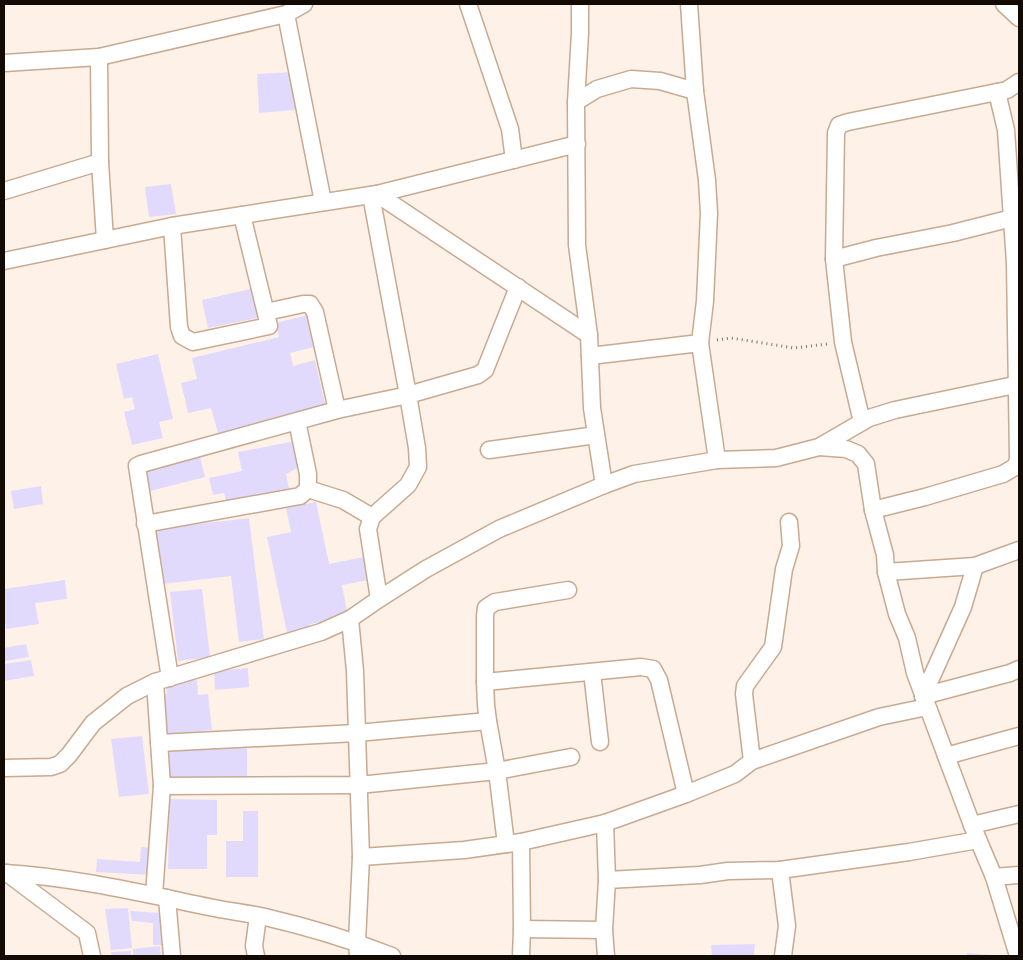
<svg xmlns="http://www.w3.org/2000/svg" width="1023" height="960" font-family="Inter,sans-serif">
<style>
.building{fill:#e2dafd}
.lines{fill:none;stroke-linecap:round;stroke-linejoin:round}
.street-casing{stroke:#c7aa91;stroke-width:19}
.path{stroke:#7f746c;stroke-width:3;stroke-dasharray:1 4;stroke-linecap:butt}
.street{stroke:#fff;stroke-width:16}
</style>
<rect width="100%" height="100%" fill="#fef1e7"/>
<g class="building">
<polygon points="293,72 295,110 259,113 257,74"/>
<polygon points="171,184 176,214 149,217 145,187"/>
<polygon points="255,288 262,317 208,328 202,300"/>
<polygon points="307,315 314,347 290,353 293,366 315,360 326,408 218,433 211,408 188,413 181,383 197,379 192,358 279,337 276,323"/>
<polygon points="158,354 173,419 159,422 163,438 132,445 124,412 135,409 132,397 124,399 116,364"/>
<polygon points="295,441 300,467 286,474 290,493 227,505 224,493 213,495 209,478 242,471 238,452"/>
<polygon points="200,457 205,477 146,492 140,472"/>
<polygon points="41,486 43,504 14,509 11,491"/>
<polygon points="316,502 329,564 364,557 369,580 342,585 348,617 310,624 307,629 287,633 267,537 291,532 286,508"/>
<polygon points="249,518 264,639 239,642 231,576 163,584 156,529"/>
<polygon points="65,580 67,599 35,603 39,624 6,629 4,615 4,589"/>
<polygon points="202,589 210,657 178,661 170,592"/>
<polygon points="26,644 29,657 5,661 4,655 4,648"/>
<polygon points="31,660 34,676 4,681 4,664"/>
<polygon points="248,668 249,687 215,690 214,671"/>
<polygon points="197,680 198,695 208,694 212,730 164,734 161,695 167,694 166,683"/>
<polygon points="142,736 149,794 119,797 111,739"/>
<polygon points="169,746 247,747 247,782 169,781"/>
<polygon points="169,799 217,800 217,835 207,835 207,869 168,869"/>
<polygon points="243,811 258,811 258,877 226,877 226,841 243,841"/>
<polygon points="141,847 153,848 151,875 96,872 97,859 140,862"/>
<polygon points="128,908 132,948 111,950 105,909"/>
<polygon points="130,911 161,913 163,945 153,945 153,923 132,921"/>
<polygon points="755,944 754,956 712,956 711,945"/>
<polygon points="160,946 161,956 133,956 133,949"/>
<polygon points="131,951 131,956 111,956 111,952"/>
<polygon points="967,953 992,955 992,956 967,956"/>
</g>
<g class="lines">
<g class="street-casing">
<g id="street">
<polyline points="468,4 510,129 514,160"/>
<polyline points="580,4 580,33 576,102 577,245 589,335 592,408 604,485"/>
<polyline points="1004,4 1019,18"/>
<polyline points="286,14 323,202"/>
<polyline points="99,57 100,162 105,240"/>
<polyline points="4,63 99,57 286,14 304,4"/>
<polyline points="576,102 597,89 631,79 660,81 695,91"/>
<polyline points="4,191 100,162"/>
<polyline points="377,194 589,335"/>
<polyline points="371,195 408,395 417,448 418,467 408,485 372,517 368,529 379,599"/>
<polyline points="172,226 179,327 182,336 193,342 269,326 242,215"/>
<polyline points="834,259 876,248 953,233 1012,218"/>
<polyline points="4,261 172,226 377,194 577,144"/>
<polyline points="266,312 303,304 310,304 315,312 337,410 408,395 478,375 485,370 518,287"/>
<polyline points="700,343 717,460"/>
<polyline points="590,356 700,343 705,301 709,213 707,180 695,91 689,4"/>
<polyline points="862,422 843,342 834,259 836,133 839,125 848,122 1007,90 1019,82"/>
<polyline points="819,447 846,449 858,454 866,464 873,510 885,555 886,572 897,614 907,638 915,673 972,825 994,877 1018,956"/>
<polyline points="489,450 596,435"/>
<polyline points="308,489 343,500 372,517"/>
<polyline points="873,510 925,497 1003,474 1015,467 1018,460 1015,263 1006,130 997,92"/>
<polyline points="145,524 300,496 308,489 308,474 297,421"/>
<polyline points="886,572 975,566 1019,550"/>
<polyline points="350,619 355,671 361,857"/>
<polyline points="592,672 600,742"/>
<polyline points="170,678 137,466 141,464 337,410"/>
<polyline points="485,682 641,667 653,669 659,680 686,794"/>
<polyline points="923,696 963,607 975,566"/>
<polyline points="923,696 1010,673 1019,669"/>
<polyline points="159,743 357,733 488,721"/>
<polyline points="946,756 1019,736"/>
<polyline points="752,761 744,694 745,686 773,647 784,569 791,546 789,522"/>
<polyline points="4,768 51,767 60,764 69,755 93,723 127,696 155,682 321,632 350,619 379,599 426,569 499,529 604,485 634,474 717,460 776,458 819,447 869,418 895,410 1019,384"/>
<polyline points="162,786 359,785 497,771 571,757"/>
<polyline points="605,823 607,880"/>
<polyline points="972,825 1019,814"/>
<polyline points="506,844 497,771 488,721 486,705 485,682 485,616 486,608 495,602 568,590"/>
<polyline points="780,870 787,926 783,956"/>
<path d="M 4,873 C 73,877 141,893 209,907 C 228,911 247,913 265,917 C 308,927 351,940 392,956"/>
<polyline points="7,873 87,933 92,956"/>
<polyline points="994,877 1019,875"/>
<polyline points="154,895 162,786 155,682"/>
<polyline points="167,898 172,956"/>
<polyline points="522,929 604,930"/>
<polyline points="256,956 254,946 258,916"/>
<polyline points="358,956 357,942 361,857 464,850 521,842 605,823 686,794 735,774 752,761 879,717 927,707"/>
<polyline points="521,956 522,929 521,842"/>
<polyline points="606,956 604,930 607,880 700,875 728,871 780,870 909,852 978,840"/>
</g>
</g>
<polyline class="path" points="717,340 731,338 794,348 827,344"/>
<use href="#street" class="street"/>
</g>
<rect width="1023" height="960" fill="none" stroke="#130a03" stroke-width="10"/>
</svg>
